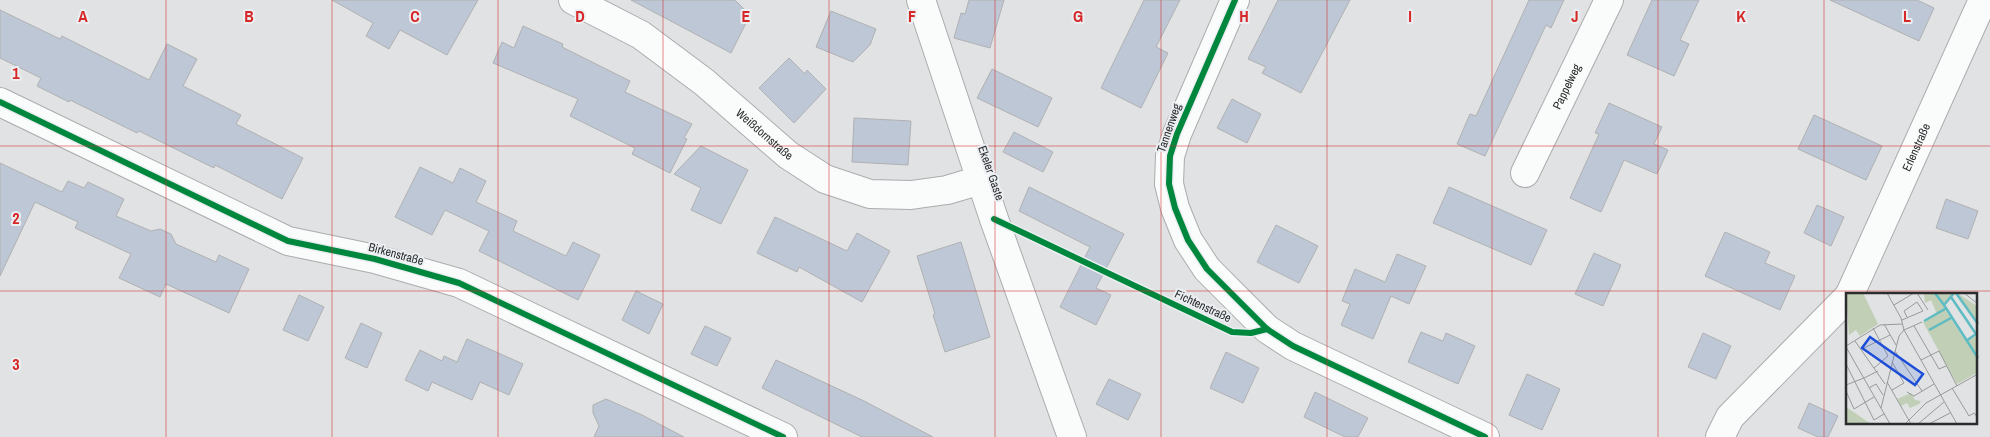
<svg xmlns="http://www.w3.org/2000/svg" width="1990" height="437" font-family="'Archivo Narrow',sans-serif">
<style>
.building{fill:#bec7d5;stroke:#b0b1b2}
.lines{fill:none;stroke-linecap:round;stroke-linejoin:round}
.street-casing{stroke:#abacae;stroke-width:30}
.street{stroke:#fafbfb;stroke-width:28}
.cycleway-casing{stroke:#eceff2;stroke-width:9}
.cycleway{stroke:#00873e;stroke-width:6}
.grid{fill:none;stroke:#d62828;stroke-width:1;stroke-opacity:0.55}
.labels{text-anchor:middle;dominant-baseline:central;stroke-width:4;stroke-linejoin:round;paint-order:stroke}
.street-label{font-size:12px;fill:#2b2c2e;stroke:#eceff2}
.inset-river{fill:none;stroke:#5ebcc2;stroke-width:2.5}
.inset-road{fill:none;stroke:#98999b;stroke-width:1}
.view{fill:#1d4ed8;fill-opacity:0.15;stroke:#1d4ed8;stroke-width:2.5}
.inset-edge{fill:none;stroke:#2b2c2e;stroke-width:2.5}
.grid-label{font-size:16px;text-anchor:middle;font-weight:bold;fill:#d62828;stroke:#eceff2;stroke-width:4;stroke-linejoin:round;paint-order:stroke}
</style>
<rect width="100%" height="100%" fill="#e0e2e4"/>
<g class="building">
<polygon points="332,0 478,0 447,55 400,30 389,49 366,36 373,23"/>
<polygon points="631,0 735,0 750,15 731,53"/>
<polygon points="969,0 1004,0 990,48 954,38 961,13 965,14"/>
<polygon points="1144,0 1180,0 1156,47 1168,53 1141,108 1101,88"/>
<polygon points="1278,0 1350,0 1301,93 1262,73 1266,67 1248,59"/>
<polygon points="1529,0 1564,0 1551,28 1546,25 1485,156 1457,144 1470,114 1476,116"/>
<polygon points="1652,0 1699,0 1680,40 1689,44 1674,76 1627,55"/>
<polygon points="1830,0 1917,0 1934,8 1919,41"/>
<polygon points="0,10 60,39 62,36 149,80 167,44 197,59 183,86 241,115 236,124 303,158 282,199 215,165 214,168 139,131 137,133 70,100 69,102 37,86 41,78 0,58"/>
<polygon points="831,11 876,29 870,45 853,62 816,47"/>
<polygon points="523,26 563,44 562,47 630,81 625,92 692,124 684,138 687,139 670,173 632,154 635,148 570,116 578,99 493,63 502,42 514,48"/>
<polygon points="789,58 805,74 807,70 826,89 794,123 759,88"/>
<polygon points="992,69 1052,98 1038,127 977,98"/>
<polygon points="1232,99 1261,114 1247,143 1217,128"/>
<polygon points="1609,103 1662,127 1654,144 1668,150 1657,174 1624,160 1601,212 1570,198 1599,134 1595,133"/>
<polygon points="1814,115 1882,146 1866,180 1798,149"/>
<polygon points="854,118 911,121 908,165 852,162"/>
<polygon points="1014,132 1053,152 1043,172 1003,152"/>
<polygon points="701,146 748,170 721,224 691,210 701,188 674,174"/>
<polygon points="0,163 62,192 68,181 84,188 88,182 124,199 116,216 151,231 160,229 171,234 176,244 216,262 219,255 249,269 229,313 166,284 160,297 119,278 131,254 75,228 78,222 35,202 0,276"/>
<polygon points="420,167 453,183 460,168 486,181 476,202 517,221 513,231 566,256 573,242 600,255 578,300 479,251 489,231 445,210 432,235 395,217"/>
<polygon points="1029,187 1124,234 1096,288 1111,295 1096,325 1060,307 1090,247 1019,211"/>
<polygon points="1449,187 1547,230 1531,265 1433,223"/>
<polygon points="1946,199 1978,211 1968,239 1936,228"/>
<polygon points="1817,205 1844,217 1831,246 1804,233"/>
<polygon points="775,217 847,251 857,233 890,251 862,302 799,267 797,272 757,253"/>
<polygon points="1276,225 1318,246 1299,283 1257,262"/>
<polygon points="1725,232 1770,252 1765,263 1795,276 1780,310 1705,276"/>
<polygon points="961,242 990,337 945,352 933,315 935,314 917,256"/>
<polygon points="1594,253 1621,265 1603,306 1575,294"/>
<polygon points="1397,254 1426,266 1409,304 1391,296 1373,339 1341,325 1350,304 1342,301 1355,269 1385,282"/>
<polygon points="636,291 663,304 649,334 622,320"/>
<polygon points="299,295 324,307 308,341 283,330"/>
<polygon points="361,323 382,333 367,368 345,358"/>
<polygon points="705,326 731,338 717,366 691,354"/>
<polygon points="1421,332 1443,341 1446,333 1475,346 1458,384 1408,362"/>
<polygon points="1703,333 1731,346 1716,379 1688,367"/>
<polygon points="467,339 523,364 509,395 480,382 472,400 432,382 428,391 405,380 420,350 442,361 444,356 457,362"/>
<polygon points="1226,352 1259,368 1243,403 1210,388"/>
<polygon points="776,360 864,401 933,437 862,437 762,388"/>
<polygon points="1527,374 1560,389 1542,430 1509,415"/>
<polygon points="1109,379 1141,394 1128,420 1096,404"/>
<polygon points="1315,392 1368,418 1358,437 1345,437 1304,417"/>
<polygon points="606,399 642,415 684,437 594,437 599,426 593,413 593,405"/>
<polygon points="1809,403 1838,416 1828,437 1818,437 1798,428"/>
</g>
<g class="lines">
<g class="street-casing">
<g id="street">
<path id="s1" d="M 573,0 L 641,35 L 704,82 L 788,155 L 825,179 L 870,194 L 911,195 L 947,190 L 981,180"/>
<polyline points="921,0 994,219 1072,437"/>
<polyline points="1235,0 1177,134 1170,156 1169,184 1175,208 1188,240 1207,269 1267,329 1293,346 1485,437"/>
<polyline points="0,102 288,241 375,259 459,283 783,437"/>
<path id="s2" d="M 1525,173 L 1609,0"/>
<path id="s3" d="M 1850,294 L 1983,0"/>
<polyline points="1720,437 1730,417 1848,297"/>
</g>
</g>
<use href="#street" class="street"/>
<g class="cycleway-casing">
<g id="cycleway">
<polyline points="1235,0 1177,134 1170,156 1169,184 1175,208 1188,240 1207,269 1267,329 1293,346 1485,437"/>
<polyline points="0,102 288,241 375,259 459,283 783,437"/>
<polyline points="994,219 1232,332 1251,333 1267,329"/>
</g>
</g>
<use href="#cycleway" class="cycleway"/>
</g>
<path class="grid" d="M 166,0 L 166,437M 332,0 L 332,437M 498,0 L 498,437M 663,0 L 663,437M 829,0 L 829,437M 995,0 L 995,437M 1161,0 L 1161,437M 1327,0 L 1327,437M 1492,0 L 1492,437M 1658,0 L 1658,437M 1824,0 L 1824,437M 0,146 L 1990,146M 0,291 L 1990,291"/>
<g class="labels">
<g class="street-label">
<text stroke="none"><textPath href="#s2" startOffset="96">Pappelweg</textPath></text>
<text transform="translate(1169 128) rotate(-71)">Tannenweg</text>
<text stroke="none"><textPath href="#s1" startOffset="235">Weißdornstraße</textPath></text>
<text stroke="none"><textPath href="#s3" startOffset="161">Erlenstraße</textPath></text>
<text transform="translate(991 173) rotate(71)">Ekeler Gaste</text>
<text transform="translate(396 254) rotate(15)">Birkenstraße</text>
<text transform="translate(1203 306) rotate(25)">Fichtenstraße</text>
</g>
</g>
<g transform="translate(1846 293)">
<rect width="131" height="131" fill="#e0e2e4"/>
<path d="M 0,0 L 17,0 L 32,31 L 14,43 L 10,37 L 3,42 ZM 107,0 L 98,15 L 119,47 L 131,43 L 131,80 L 111,91 L 77,29 L 91,21 L 85,7 L 79,10 L 78,1 ZM 111,0 L 131,13 L 131,30 ZM 65,100 L 69,107 L 75,108 L 73,111 L 64,115 L 61,110 L 55,113 L 51,106 ZM 0,113 L 0,114 L 25,131 L 0,131 Z" fill="#c0cfb5"/>
<path class="inset-river" d="M 89,0 L 98,12M 108,0 L 98,12 L 132,65M 110,0 L 132,31M 105,4 L 130,41 L 120,48M 78,28 L 99,16M 83,37 L 105,25"/>
<path class="inset-road" d="M 41,0 L 55,25 L 58,37 L 111,131M 71,0 L 82,17M 118,0 L 132,11M 48,12 L 68,0M 56,27 L 77,18 L 71,9 L 58,18 L 61,24M 38,31 L 50,52M 68,33 L 93,76 L 100,73M 27,35 L 42,63 L 28,75M 58,37 L 76,29M 9,48 L 39,91M 0,53 L 34,32 L 56,31M 0,54 L 44,131M 16,56 L 44,42M 49,58 L 76,98M 75,67 L 93,58 L 111,93M 0,71 L 28,127 L 38,121M 18,85 L 32,78M 41,89 L 65,131M 0,92 L 18,85M 23,95 L 30,91 L 37,102M 106,95 L 123,123 L 128,120 L 132,125M 46,97 L 58,90 L 46,69M 0,98 L 8,116 L 28,104M 61,99 L 68,103 L 88,91M 35,115 L 53,43 L 58,37M 59,131 L 80,110 L 132,81M 72,131 L 98,109M 83,131 L 104,120"/>
<path class="view" d="M 24,44 L 77,81 L 69,92 L 16,55 Z"/>
<rect width="131" height="131" class="inset-edge"/>
</g>
<g class="grid-label">
<text x="83" y="22">A</text>
<text x="249" y="22">B</text>
<text x="415" y="22">C</text>
<text x="580" y="22">D</text>
<text x="746" y="22">E</text>
<text x="912" y="22">F</text>
<text x="1078" y="22">G</text>
<text x="1244" y="22">H</text>
<text x="1410" y="22">I</text>
<text x="1575" y="22">J</text>
<text x="1741" y="22">K</text>
<text x="1907" y="22">L</text>
<text x="16" y="79">1</text>
<text x="16" y="224">2</text>
<text x="16" y="370">3</text>
</g>
</svg>
